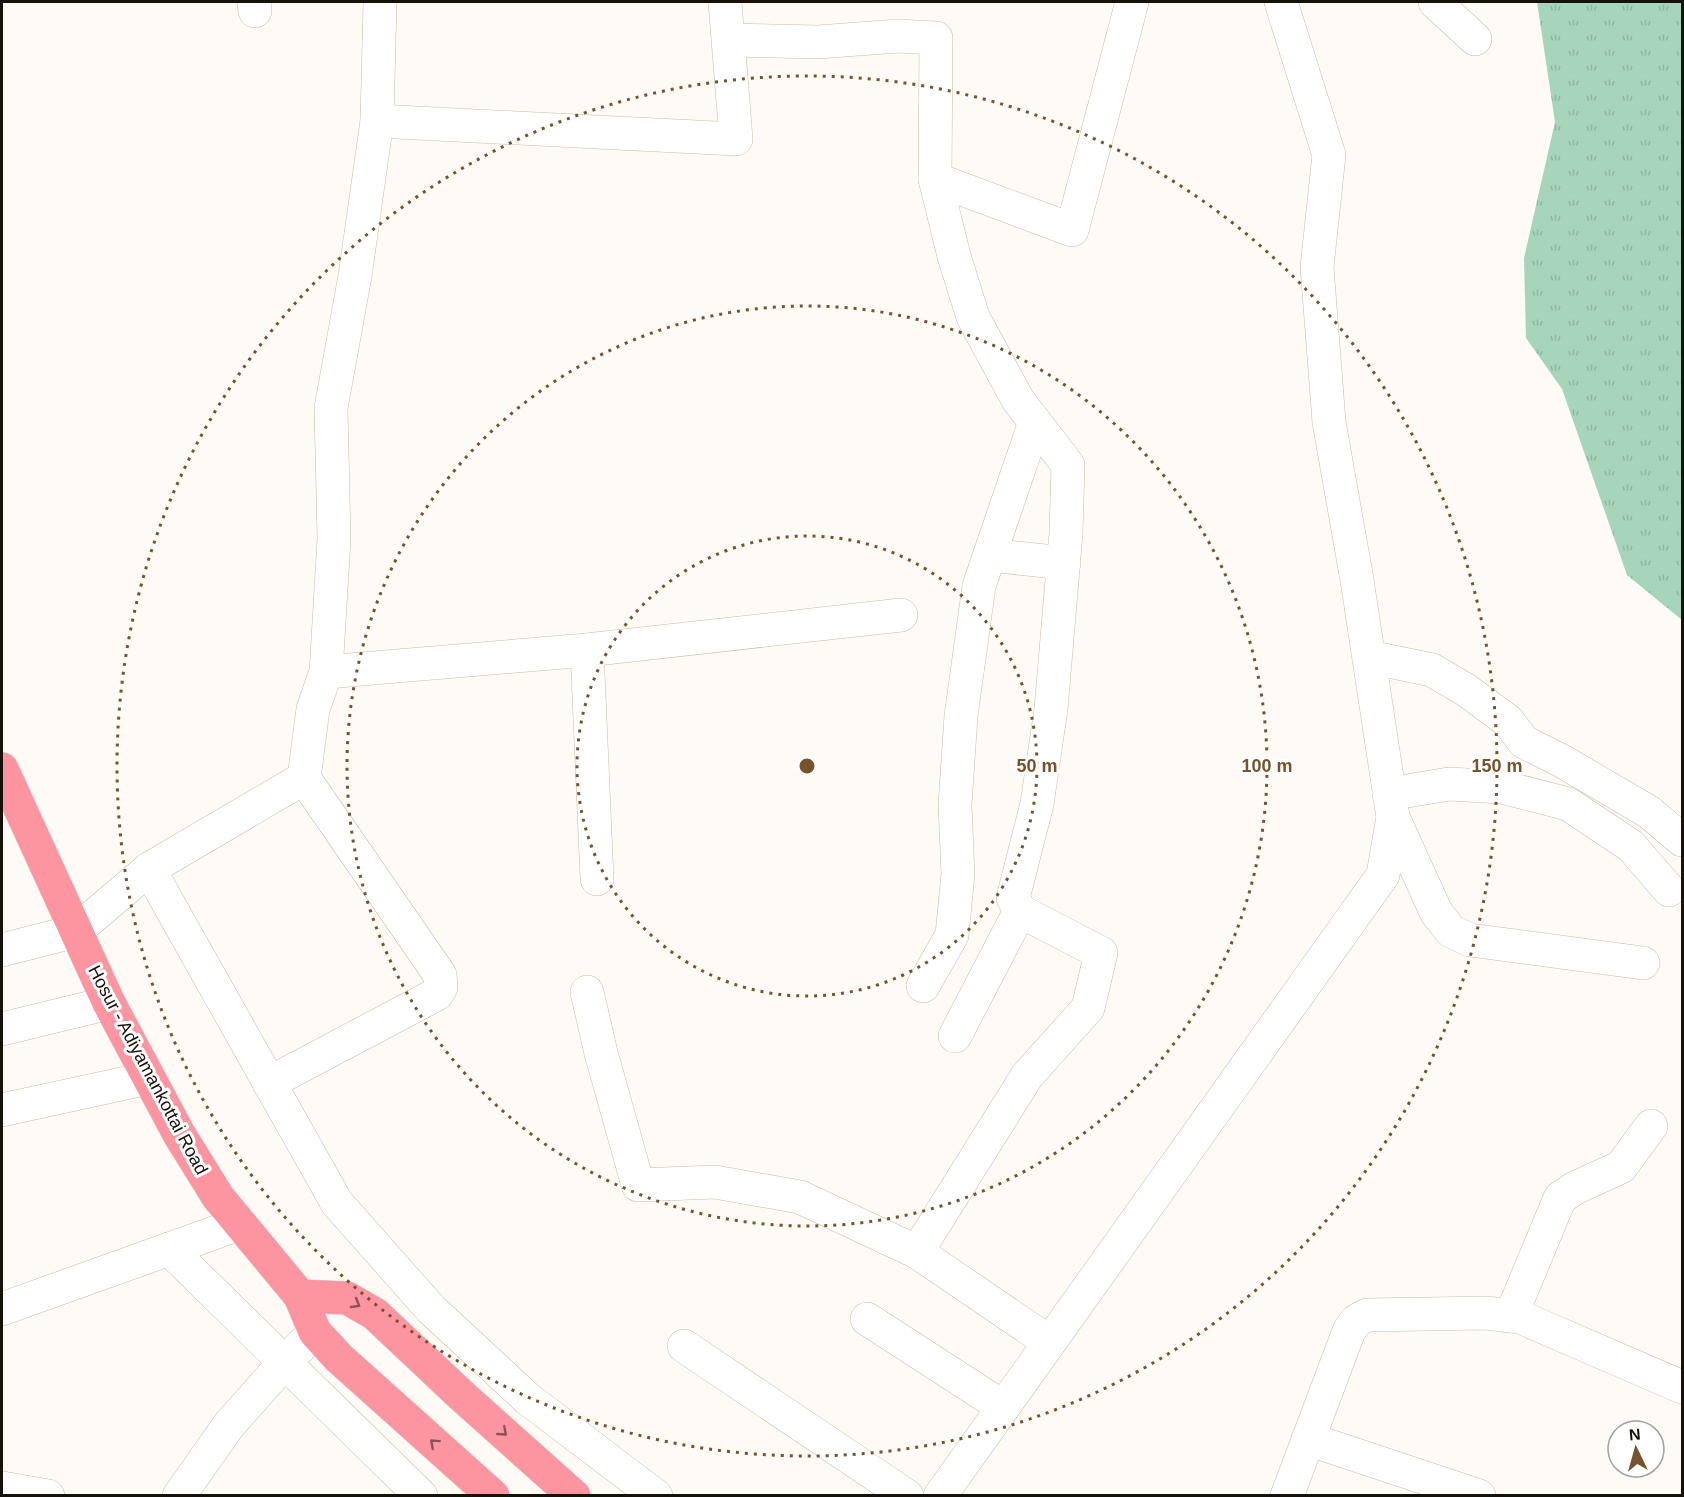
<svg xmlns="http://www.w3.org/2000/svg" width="1684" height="1497" font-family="Helvetica,sans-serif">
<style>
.grass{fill:url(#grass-tufts)}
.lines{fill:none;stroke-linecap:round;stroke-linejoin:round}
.street-casing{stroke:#c8bba3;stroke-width:34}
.highway-casing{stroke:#dad9d8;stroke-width:34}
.street{stroke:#fff;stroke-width:33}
.highway{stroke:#fd95a1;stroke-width:33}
.oneway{stroke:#8a5355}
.ring{fill:none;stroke:#77522c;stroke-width:3;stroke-dasharray:3 6}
.labels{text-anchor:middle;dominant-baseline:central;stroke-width:6;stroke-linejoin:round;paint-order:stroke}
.street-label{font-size:18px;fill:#161109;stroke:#fff}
.centre{fill:#77522c;stroke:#fff;stroke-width:3}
.ring-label{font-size:18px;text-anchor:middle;font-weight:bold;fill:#77522c;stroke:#fff;stroke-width:6;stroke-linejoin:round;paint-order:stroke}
</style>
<defs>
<pattern id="grass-tufts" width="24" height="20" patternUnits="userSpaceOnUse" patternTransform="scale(1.5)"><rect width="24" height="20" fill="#a6d5bc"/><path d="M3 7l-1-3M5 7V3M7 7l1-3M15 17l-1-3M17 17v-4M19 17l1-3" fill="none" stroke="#8eb6a0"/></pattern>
</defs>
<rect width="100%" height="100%" fill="#fefbf6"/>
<polygon class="grass" points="1537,2 1682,2 1682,620 1627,575 1562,389 1526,338 1524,258 1555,122"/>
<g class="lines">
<g class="street-casing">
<g id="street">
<polyline points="254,2 255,11"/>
<polyline points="1435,2 1475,39"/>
<polyline points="729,40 818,42 898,36 936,38 935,179 954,256 973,317 1018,400 1068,465 1066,533 1051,709 1037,804 1013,898 1020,911 1101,953 1088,1008 1027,1076 917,1252 1049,1342"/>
<polyline points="377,121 736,139 725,2"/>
<polyline points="935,179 1072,230 1132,2"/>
<polyline points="990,555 1064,563"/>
<polyline points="587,650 597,879"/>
<polyline points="1369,657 1432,670 1466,690 1508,721 1524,742 1562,761 1649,812 1682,840"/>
<polyline points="326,672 587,650 901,615"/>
<polyline points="1389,794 1449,784 1502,787 1568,804 1631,846 1669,890"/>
<polyline points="1393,817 1436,912 1451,931 1470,940 1643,963"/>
<polyline points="149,869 337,1203 431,1309 528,1399 656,1496"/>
<polyline points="2,950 76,931 149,869 304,778 313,709 326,672 334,539 331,408 355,276 377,121 380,2"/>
<polyline points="923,986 952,935 958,874 955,805 961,716 979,586 1035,422"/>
<polyline points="587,992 601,1053 638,1185 715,1182 800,1197 917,1252"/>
<polyline points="2,1029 109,1003"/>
<polyline points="955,1036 1020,911"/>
<polyline points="269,1083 437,994 441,987 440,975 304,778"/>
<polyline points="2,1110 149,1078"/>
<polyline points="169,1249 421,1496"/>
<polyline points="2,1309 239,1224"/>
<polyline points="1511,1316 1560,1198 1575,1188 1621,1167 1651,1126"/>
<polyline points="867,1319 1003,1407"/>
<polyline points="684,1346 907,1496"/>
<polyline points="1308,1439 1479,1496"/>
<polyline points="2,1488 48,1496"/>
<polyline points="179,1496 229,1425 284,1363 315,1332"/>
<polyline points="940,1496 1383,875 1393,817 1357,580 1329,422 1317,267 1329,155 1281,2"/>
<polyline points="1287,1496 1349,1331 1356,1321 1367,1315 1486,1313 1520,1317 1682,1387"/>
</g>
</g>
<g class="highway-casing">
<g id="highway">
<polyline points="2,769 109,1003 179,1134 218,1197 300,1296 315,1332 339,1358 493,1496"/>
<polyline points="300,1296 347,1298 375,1314 461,1395 574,1496"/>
</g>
</g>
<use href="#street" class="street"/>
<use href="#highway" class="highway"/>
</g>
<defs><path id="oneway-chevron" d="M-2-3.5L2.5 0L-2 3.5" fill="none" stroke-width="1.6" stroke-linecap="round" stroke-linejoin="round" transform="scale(1.5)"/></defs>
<g class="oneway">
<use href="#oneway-chevron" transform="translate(356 1304) rotate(30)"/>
<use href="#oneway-chevron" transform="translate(503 1432) rotate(41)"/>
<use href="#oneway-chevron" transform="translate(434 1443) rotate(-138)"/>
</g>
<g class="ring">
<circle cx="807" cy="766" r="230"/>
<circle cx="807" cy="766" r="460"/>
<circle cx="807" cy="766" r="690"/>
</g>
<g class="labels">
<g class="street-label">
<text transform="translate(148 1070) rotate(62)">Hosur - Adiyamankottai Road</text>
</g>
</g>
<circle cx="807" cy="766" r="9" class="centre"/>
<g class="ring-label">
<text x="1037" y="772">50 m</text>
<text x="1267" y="772">100 m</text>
<text x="1497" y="772">150 m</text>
</g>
<rect width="1684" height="1497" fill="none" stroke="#161109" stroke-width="6"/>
<g transform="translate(1636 1449) rotate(355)"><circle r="28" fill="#ffffff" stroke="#a2a09d" stroke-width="1.5"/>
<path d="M0-4.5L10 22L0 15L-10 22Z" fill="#77522c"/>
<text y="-9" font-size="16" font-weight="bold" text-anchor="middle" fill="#161109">N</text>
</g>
</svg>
